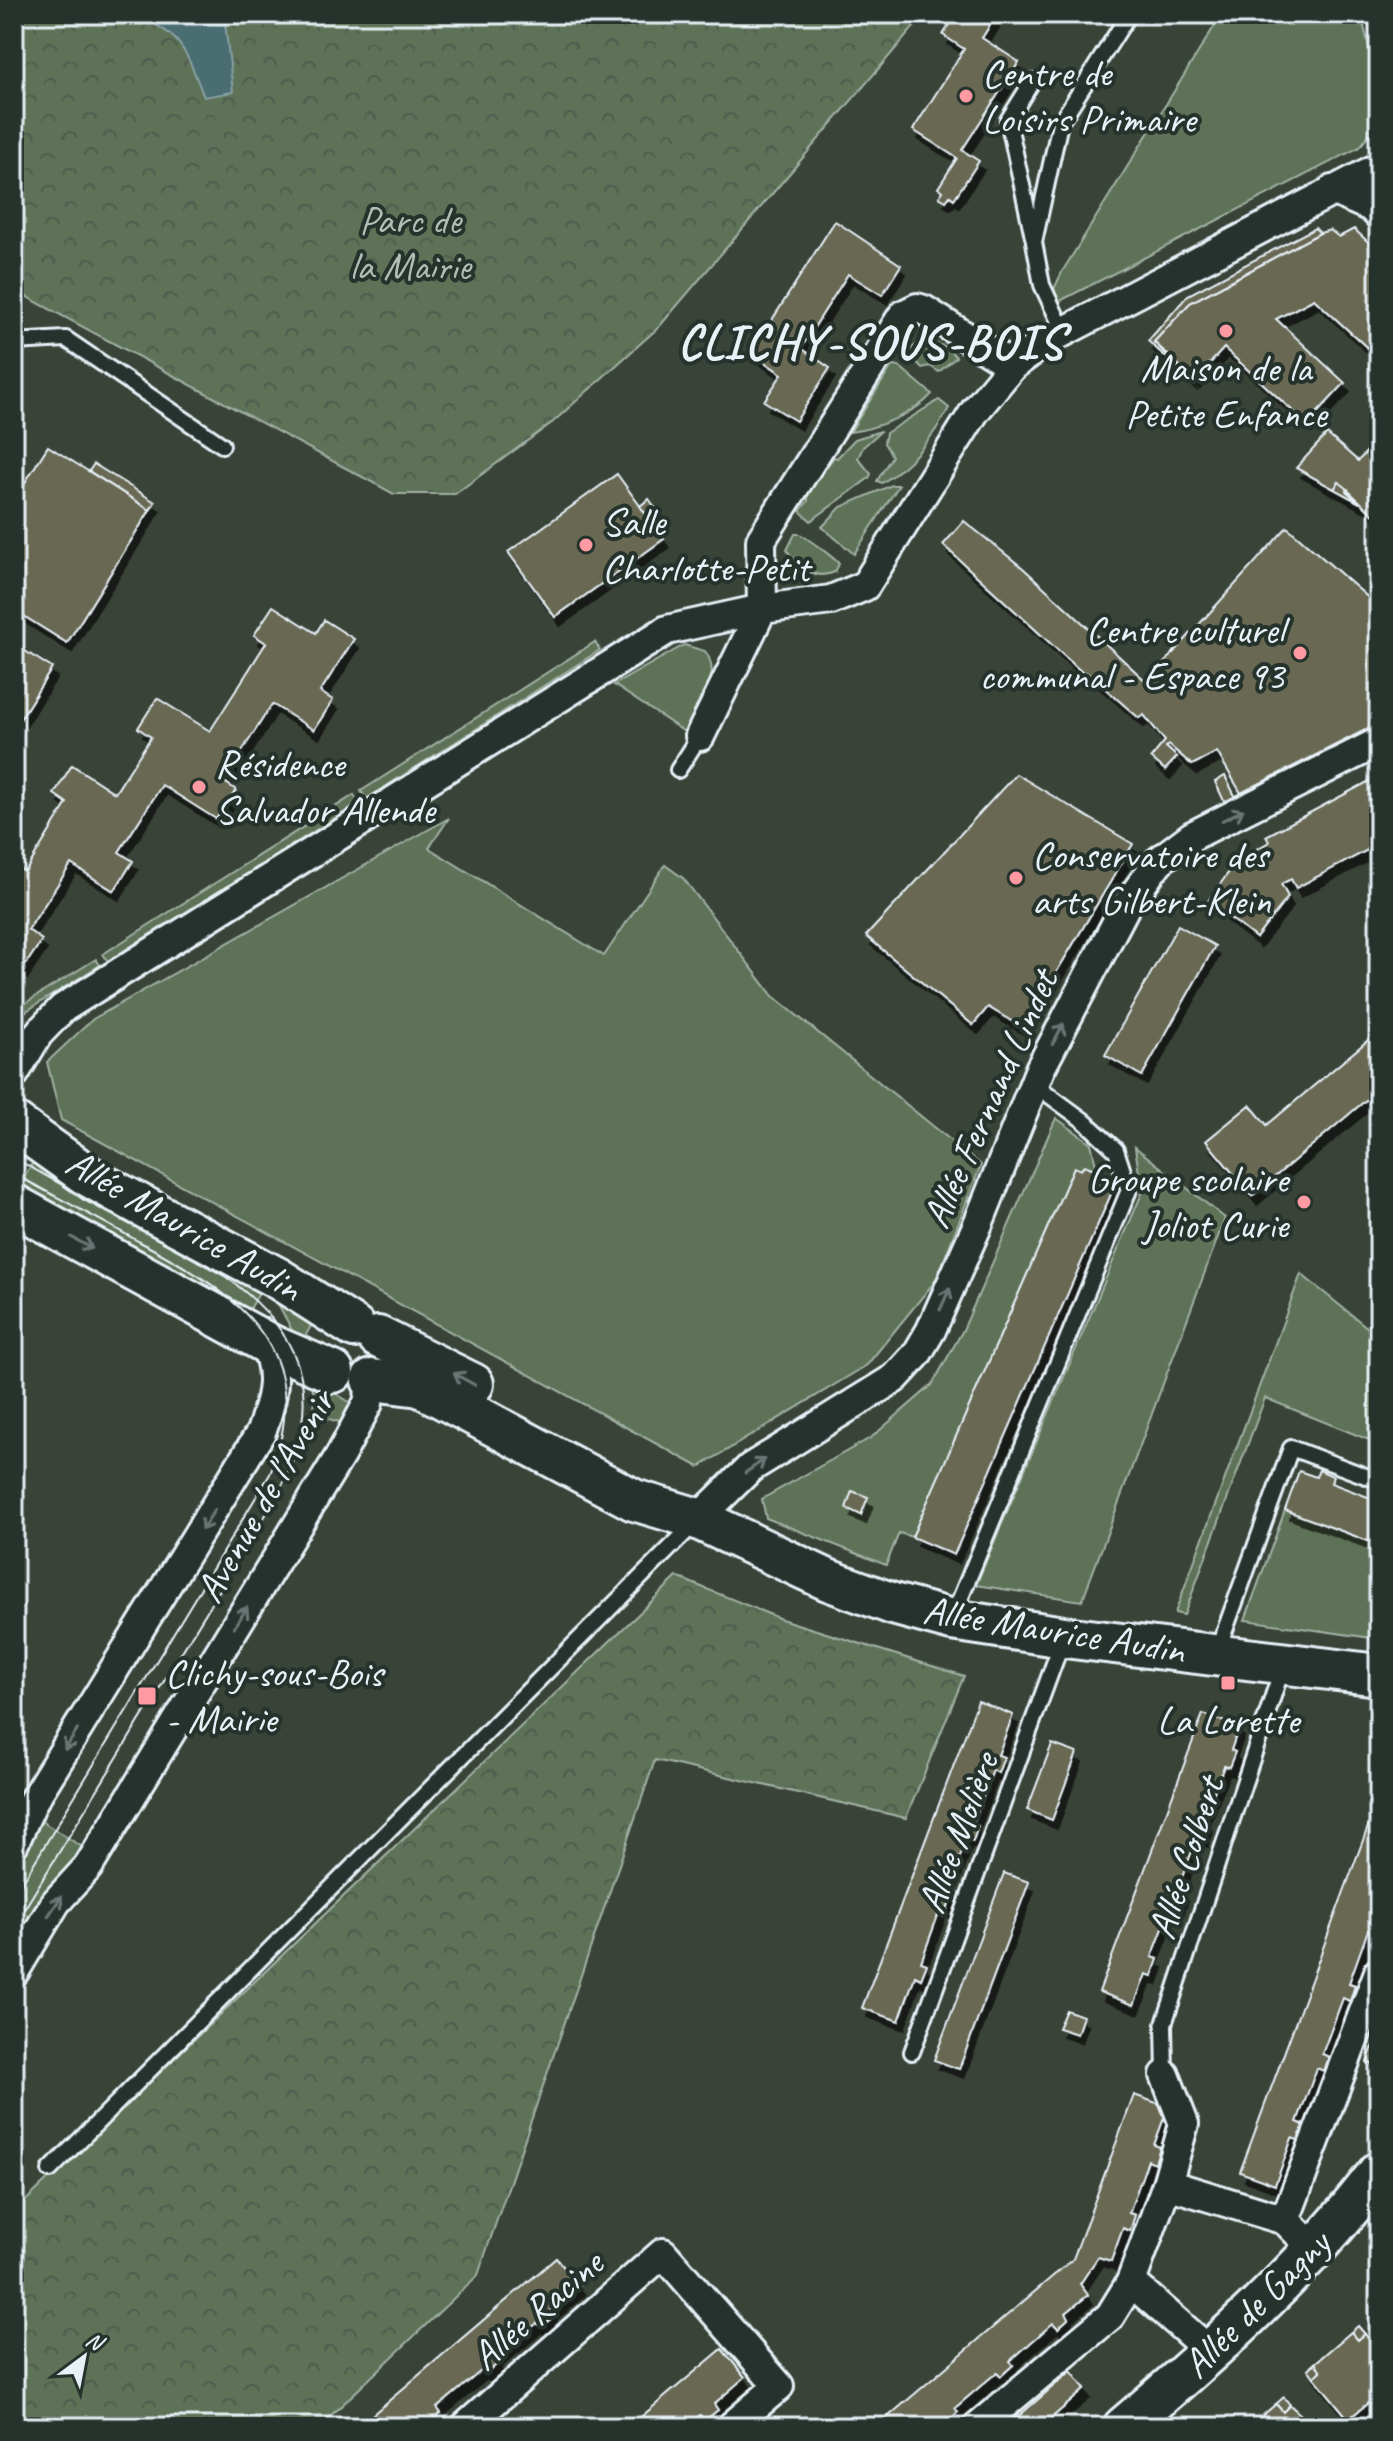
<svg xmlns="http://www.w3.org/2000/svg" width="1393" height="2441" font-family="Caveat,sans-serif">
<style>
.grass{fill:#5d7256;stroke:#a2b2a7;stroke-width:2}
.forest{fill:url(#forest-crowns);stroke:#a2b2a7;stroke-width:2}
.water{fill:#4a6d70;stroke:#89a2a6;stroke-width:2}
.building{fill:#686853;stroke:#e8f1f8;stroke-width:2;filter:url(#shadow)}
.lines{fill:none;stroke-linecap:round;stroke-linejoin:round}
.lane-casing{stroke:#e8f1f8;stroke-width:20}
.street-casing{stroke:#e8f1f8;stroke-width:34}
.secondary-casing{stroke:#e8f1f8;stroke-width:46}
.lane{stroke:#26332d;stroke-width:14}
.street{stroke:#26332d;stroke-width:28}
.secondary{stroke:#26332d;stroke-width:40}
.tram{stroke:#e8f1f8;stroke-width:2}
.oneway{stroke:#6a7674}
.poi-dot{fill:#ff9aa2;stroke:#26332d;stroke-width:3}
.labels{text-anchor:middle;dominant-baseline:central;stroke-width:8;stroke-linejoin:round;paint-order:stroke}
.poi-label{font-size:40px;fill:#e8f1f8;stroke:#26332d;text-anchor:start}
.park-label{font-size:40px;fill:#b0beb7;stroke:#26332d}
.street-label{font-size:40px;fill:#e8f1f8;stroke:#26332d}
.district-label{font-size:48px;font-weight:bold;letter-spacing:2px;fill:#e8f1f8;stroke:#26332d}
</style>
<defs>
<pattern id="forest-crowns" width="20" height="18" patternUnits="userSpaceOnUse" patternTransform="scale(2)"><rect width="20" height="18" fill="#5d7256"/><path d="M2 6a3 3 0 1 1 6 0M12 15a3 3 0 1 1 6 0" fill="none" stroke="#505b4f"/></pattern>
<filter id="shadow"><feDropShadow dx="5" dy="9" stdDeviation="0" flood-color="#0009"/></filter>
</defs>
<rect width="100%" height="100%" fill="#3a4338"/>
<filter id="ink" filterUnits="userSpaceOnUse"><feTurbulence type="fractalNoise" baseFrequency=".0125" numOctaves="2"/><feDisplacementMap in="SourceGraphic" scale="16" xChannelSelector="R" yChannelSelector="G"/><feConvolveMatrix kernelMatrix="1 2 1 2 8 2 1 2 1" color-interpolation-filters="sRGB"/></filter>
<g filter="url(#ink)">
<g class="grass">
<path d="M 1222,14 L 1361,14 C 1370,55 1393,117 1358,148 L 1058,302 L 1054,289 L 1062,272 Z"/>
<polygon points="922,340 947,347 956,357 939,372 930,366 922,368 907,352"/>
<path d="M 892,366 L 900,367 L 932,394 C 915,414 875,429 850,432 Z"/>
<path d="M 939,400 L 949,408 C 932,439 912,464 882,483 L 877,481 L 892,456 L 884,443 L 886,433 Z"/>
<polygon points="881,431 863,447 858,458 871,474 869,478 811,521 800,511 808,501 808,492 834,457 837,458 855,439"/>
<polygon points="892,485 899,485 854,554 822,527 841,507"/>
<path d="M 795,534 L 800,534 C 807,538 836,559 839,564 L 835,572 C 814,581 798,567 787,550 Z"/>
<polygon points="595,642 600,650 366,799 361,791"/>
<path d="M 684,645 L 705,651 C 724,677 698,708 686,733 L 614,685 Z"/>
<polygon points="354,795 359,803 108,961 103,954"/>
<polygon points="449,818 429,848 604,956 665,865 683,878 773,996 981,1165 936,1280 867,1365 699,1467 61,1120 47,1062 93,1019"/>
<polygon points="96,959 100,965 23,1013 16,1009"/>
<polygon points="1056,1118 1091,1143 1097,1170 1084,1165 1081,1170 1074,1167 912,1537 899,1533 886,1565 766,1518 762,1499 872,1437 932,1385 963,1330"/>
<polygon points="1135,1147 1225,1218 1082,1601 976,1585 1142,1193"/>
<polygon points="38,1153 264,1284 245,1318 16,1192"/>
<polygon points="1301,1274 1379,1337 1379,1444 1265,1398 1184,1615 1175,1613"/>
<polygon points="282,1294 314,1321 300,1345 277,1302"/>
<polygon points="312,1379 351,1403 346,1424 315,1415"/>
<polygon points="1285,1510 1379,1545 1379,1639 1245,1620"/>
<polygon points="38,1819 87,1850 14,1957 14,1870"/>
</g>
<g class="forest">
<polygon points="14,14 925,14 659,327 553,422 455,494 394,494 14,290"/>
<polygon points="677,1577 781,1619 964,1676 906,1818 655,1760 478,2275 319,2427 14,2427 14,2212"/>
</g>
<path class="water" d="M 131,14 L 224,14 L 233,92 L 204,97 C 185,49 182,32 131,14 Z"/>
<g class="building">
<polygon points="956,14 997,14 982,38 1019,62 962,150 979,161 954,199 950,196 946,201 939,197 943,191 938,188 957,158 913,130 964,49 943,35"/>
<polygon points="835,221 901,265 882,295 848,274 801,348 830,368 796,421 764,401 782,374 751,353"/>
<polygon points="1315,228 1320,233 1190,303 1154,342 1193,382 1148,341 1188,295"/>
<polygon points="1354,229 1379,252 1379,346 1373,353 1314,299 1276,319 1345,383 1307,424 1224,348 1195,380 1154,342 1190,303 1320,233 1330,230 1339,237"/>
<polygon points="1327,434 1358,461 1379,438 1379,512 1375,516 1339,482 1334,489 1296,468"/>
<polygon points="48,446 150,510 67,643 14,610 14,500"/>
<polygon points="94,464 155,502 150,510 89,471"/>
<polygon points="617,474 664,539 555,617 508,552"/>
<polygon points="1339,482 1348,489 1346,491 1360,503 1334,489"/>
<polygon points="649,499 657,510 648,517 640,506"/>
<polygon points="964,521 1023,568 1147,682 1287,527 1379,607 1379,723 1241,793 1217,752 1192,765 1169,745 1166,747 1177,757 1165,770 1151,758 1165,741 1144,715 1139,718 1086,672 1084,674 943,545"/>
<polygon points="273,606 316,633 324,620 354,639 320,692 333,700 314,730 272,704 223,781 236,790 216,819 162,785 119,852 133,861 114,891 71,864 28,930 42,940 22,970 14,965 14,865 25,872 67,803 54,794 72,765 115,793 151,737 138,728 157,698 210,731 266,643 254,635"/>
<polygon points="14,644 52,668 14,729"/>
<polygon points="1016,774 1133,844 1023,1028 988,1007 973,1025 866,936"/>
<polygon points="1225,776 1236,798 1225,803 1215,782"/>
<polygon points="1379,776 1379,844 1296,888 1291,879 1281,884 1288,897 1256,938 1208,901 1242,854 1246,855 1269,842 1266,836"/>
<polygon points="1178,925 1215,946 1142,1076 1105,1055"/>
<polygon points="1379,1031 1379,1089 1252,1196 1206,1141 1250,1105 1267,1125"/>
<polygon points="1084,1165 1097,1170 1094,1176 1115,1185 954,1555 912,1537 1074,1167 1081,1170"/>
<polygon points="1319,1470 1333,1476 1331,1483 1373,1499 1376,1492 1379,1493 1379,1545 1285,1510 1299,1471 1316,1477"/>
<polygon points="852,1491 868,1497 861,1515 846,1508"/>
<polygon points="978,1701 1013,1715 998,1755 1004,1757 998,1773 993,1770 973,1824 978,1826 973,1841 967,1838 947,1892 952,1894 947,1910 941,1907 921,1962 927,1964 921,1979 915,1976 899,2021 862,2008"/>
<polygon points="1203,1714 1239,1727 1231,1750 1235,1752 1229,1767 1224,1766 1203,1821 1208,1822 1203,1838 1198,1836 1177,1890 1183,1892 1178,1906 1172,1905 1152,1957 1158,1959 1152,1976 1146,1974 1134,2005 1099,1992"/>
<polygon points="1052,1744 1077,1753 1052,1820 1027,1810"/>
<polygon points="1379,1797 1379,1901 1374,1914 1379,1921 1375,1933 1368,1930 1349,1983 1355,1985 1350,2001 1343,1998 1322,2054 1329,2057 1324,2071 1317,2068 1297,2122 1304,2125 1298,2140 1292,2138 1275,2185 1240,2172"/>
<polygon points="1004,1873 1029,1882 959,2069 934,2060"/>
<polygon points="1066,2010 1083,2016 1077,2034 1058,2028"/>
<polygon points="1379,2031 1379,2067 1367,2062"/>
<polygon points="1134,2095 1168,2107 1154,2145 1160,2147 1155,2163 1148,2160 1129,2213 1135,2215 1130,2231 1123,2228 1111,2261 1098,2257 1080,2284 1088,2295 1066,2313 1069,2318 1058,2328 1053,2323 1010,2361 1013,2365 1001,2376 997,2372 955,2408 958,2412 945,2424 941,2420 932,2427 876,2427 1073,2259"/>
<polygon points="556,2258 580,2286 551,2311 554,2316 541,2327 537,2323 495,2359 498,2363 486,2374 482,2370 437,2408 441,2413 428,2423 424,2419 414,2427 358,2427"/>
<polygon points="1358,2326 1365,2334 1358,2340 1351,2332"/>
<polygon points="1351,2332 1358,2340 1365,2334 1379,2351 1379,2404 1376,2407 1368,2403 1351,2417 1347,2417 1314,2377 1321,2371 1315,2363"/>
<polygon points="722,2349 745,2377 714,2404 718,2410 705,2420 700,2415 686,2427 629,2427"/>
<polygon points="1315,2363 1321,2371 1314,2377 1308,2369"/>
<polygon points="1071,2371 1085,2389 1041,2427 1006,2427"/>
<polygon points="1284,2397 1290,2405 1283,2412 1276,2404"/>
<polygon points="1276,2404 1283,2412 1290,2405 1314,2427 1249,2427"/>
</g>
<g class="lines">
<g class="lane-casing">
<g id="lane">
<polyline points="1032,82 1008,120 1033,237"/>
<polyline points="1064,332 1042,285 1034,242 1060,123 1129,14"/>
<polyline points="14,342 66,339 222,445"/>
<polyline points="678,770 700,736"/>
<polyline points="953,1616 1129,1190 1116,1150 1083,1120 1034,1084"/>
<polyline points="1217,1652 1291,1448 1379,1481"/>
<polyline points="912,2052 1063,1639"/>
<polyline points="1165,2075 1164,2024 1283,1666"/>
<polyline points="50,2170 696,1522"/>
</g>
</g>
<g class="street-casing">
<g id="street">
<polyline points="1332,190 1371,207 1379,215"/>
<polyline points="700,736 762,609 761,540 903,315 917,308 924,310 1012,366"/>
<polyline points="14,1074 38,1034 63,1008 667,630 762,609 831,600 865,586 975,411 1012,366 1046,341 1379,167"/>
<polyline points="698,1519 750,1468 895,1378 917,1354 931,1330 978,1224 1040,1069 1125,907 1159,861 1192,836 1379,742"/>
<path d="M 14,1843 L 33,1801 L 261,1432 C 272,1400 281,1371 262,1341"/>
<polyline points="14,1972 56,1902 88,1867 341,1454 368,1403 372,1380"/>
<polyline points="1167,2184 1285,2220"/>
<polyline points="1315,2250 1285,2220 1379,1972"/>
<polyline points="1131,2282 1212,2353"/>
<polyline points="465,2427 663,2253 779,2386 731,2427"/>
<polyline points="977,2427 1110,2316 1131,2282 1167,2184 1184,2124 1165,2075"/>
</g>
</g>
<g class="secondary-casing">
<g id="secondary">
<polyline points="14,1123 95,1181 279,1279 354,1327"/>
<polyline points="14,1205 272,1346 333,1372"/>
<polyline points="378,1337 473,1384"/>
<polyline points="372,1380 420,1386 634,1500 698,1519 828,1580 893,1604 952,1620 1064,1637 1379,1675"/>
<path d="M 1124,2427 C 1216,2349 1306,2268 1379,2172"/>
</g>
</g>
<use href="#lane" class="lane"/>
<use href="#street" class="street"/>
<use href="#secondary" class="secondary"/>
<g class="tram">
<path d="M 14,1158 L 226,1277 C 311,1338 324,1406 276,1498 L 14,1926"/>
<path d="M 14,1174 C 55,1196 97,1218 138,1241 C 238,1294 319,1349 270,1474 L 14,1896"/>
</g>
</g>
<defs><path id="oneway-shaft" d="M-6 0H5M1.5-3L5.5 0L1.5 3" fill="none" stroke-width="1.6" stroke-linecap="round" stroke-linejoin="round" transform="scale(2)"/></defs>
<g class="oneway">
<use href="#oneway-shaft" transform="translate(1233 815) rotate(-27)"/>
<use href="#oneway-shaft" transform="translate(1058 1034) rotate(-62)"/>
<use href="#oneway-shaft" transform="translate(82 1243) rotate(29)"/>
<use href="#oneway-shaft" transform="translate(945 1299) rotate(-66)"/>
<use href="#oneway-shaft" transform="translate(464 1379) rotate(-151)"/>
<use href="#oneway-shaft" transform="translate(755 1466) rotate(-35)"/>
<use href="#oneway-shaft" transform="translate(208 1520) rotate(122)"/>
<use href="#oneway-shaft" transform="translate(241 1617) rotate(-58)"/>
<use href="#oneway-shaft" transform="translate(71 1740) rotate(122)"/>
<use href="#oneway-shaft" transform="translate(55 1906) rotate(-56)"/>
</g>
</g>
<g class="poi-dot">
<circle cx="966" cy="96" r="8"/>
<circle cx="1226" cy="331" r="8"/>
<circle cx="586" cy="545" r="8"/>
<circle cx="1300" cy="653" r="8"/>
<circle cx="199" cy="787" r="8"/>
<circle cx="1016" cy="878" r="8"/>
<circle cx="1304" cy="1202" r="8"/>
<rect x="1220" y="1675" width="16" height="16" rx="4"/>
<rect x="137" y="1686" width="20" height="20" rx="4"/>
</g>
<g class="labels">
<g class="poi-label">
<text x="982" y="73">Centre de<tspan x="982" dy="46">Loisirs Primaire</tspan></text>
<text x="1226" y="368" text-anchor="middle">Maison de la<tspan x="1226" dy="46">Petite Enfance</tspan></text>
<text x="602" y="522">Salle<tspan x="602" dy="46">Charlotte-Petit</tspan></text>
<text x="1284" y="630" text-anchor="end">Centre culturel<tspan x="1284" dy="46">communal - Espace 93</tspan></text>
<text x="215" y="764">Résidence<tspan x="215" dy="46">Salvador Allende</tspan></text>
<text x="1032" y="855">Conservatoire des<tspan x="1032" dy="46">arts Gilbert-Klein</tspan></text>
<text x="1288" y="1179" text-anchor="end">Groupe scolaire<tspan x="1288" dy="46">Joliot Curie</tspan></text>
<text x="165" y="1673">Clichy-sous-Bois<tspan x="165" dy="46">- Mairie</tspan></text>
<text x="1228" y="1720" text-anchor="middle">La Lorette</text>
</g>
<g class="park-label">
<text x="410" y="220">Parc de<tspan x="410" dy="46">la Mairie</tspan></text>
</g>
<g class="street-label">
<text transform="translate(990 1099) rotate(-66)">Allée Fernand Lindet</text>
<text transform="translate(184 1225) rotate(30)">Allée Maurice Audin</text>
<text transform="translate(265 1496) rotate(-60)">Avenue de l'Avenir</text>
<text transform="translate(1054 1630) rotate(9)">Allée Maurice Audin</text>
<text transform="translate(958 1833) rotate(-70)">Allée Molière</text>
<text transform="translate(1186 1858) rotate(-72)">Allée Colbert</text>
<text transform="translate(1256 2304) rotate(-45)">Allée de Gagny</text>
<text transform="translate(537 2310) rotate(-41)">Allée Racine</text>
</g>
<g class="district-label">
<text x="871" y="342">CLICHY-SOUS-BOIS</text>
</g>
</g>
<rect width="1393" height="2441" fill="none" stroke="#26332d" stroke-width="48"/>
<rect x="24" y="24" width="1345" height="2393" fill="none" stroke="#e8f1f8" stroke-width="3" filter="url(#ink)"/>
<g transform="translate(84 2357) rotate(32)" stroke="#26332d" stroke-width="6" paint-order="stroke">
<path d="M0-6L14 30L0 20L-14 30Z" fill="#e8f1f8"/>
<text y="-12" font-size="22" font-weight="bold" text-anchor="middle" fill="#e8f1f8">N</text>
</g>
</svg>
